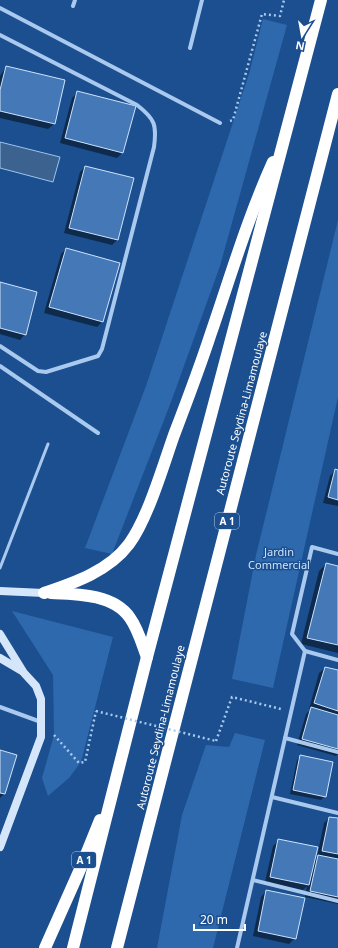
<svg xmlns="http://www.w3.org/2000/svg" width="338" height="948" font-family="'Noto Sans',sans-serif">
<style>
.green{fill:#2e69ad}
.water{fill:#3c6290;stroke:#9cc4f0}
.shadow{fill:#0007}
.building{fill:#4478b7;stroke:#cfe3fa}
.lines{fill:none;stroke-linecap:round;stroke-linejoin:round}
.path{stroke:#a9c9ee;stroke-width:2.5;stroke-dasharray:2 3;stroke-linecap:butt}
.lane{stroke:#a9c9ee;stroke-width:3}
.street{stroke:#a9c9ee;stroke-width:4}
.secondary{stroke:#d6e6fa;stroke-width:8}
.highway{stroke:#fff;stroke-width:12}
.path-bridge{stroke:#a9c9ee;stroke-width:2.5;stroke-dasharray:2 3;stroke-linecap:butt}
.labels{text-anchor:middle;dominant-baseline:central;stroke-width:3;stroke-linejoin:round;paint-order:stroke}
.shield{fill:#1b4f8f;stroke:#bbcadd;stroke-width:1}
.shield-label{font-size:10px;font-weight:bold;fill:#fff}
.street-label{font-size:11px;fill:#fff;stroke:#1b4f8f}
.park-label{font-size:11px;fill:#cfe3fa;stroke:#1b4f8f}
</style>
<rect width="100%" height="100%" fill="#1b4f8f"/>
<g class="green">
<polygon points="263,19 287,25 220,266 171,402 112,554 85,548 146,386 249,74"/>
<polygon points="338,220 338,397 273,688 232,679 256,555"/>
<polygon points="12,611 113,637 81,762 69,778 48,796 42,778 54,735 53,675"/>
<polygon points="235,733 265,740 213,948 157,948 182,815 206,745 229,747"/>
</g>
<polygon class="water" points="0,142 60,157 53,182 0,168"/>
<g class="shadow">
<polygon points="6,67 64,81 54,124 48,129 0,118 0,76"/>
<polygon points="78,92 122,153 117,158 60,143 72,98"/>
<polygon points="85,167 117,240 112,245 64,233 80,172"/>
<polygon points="66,249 102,322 97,327 44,313 61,254"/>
<polygon points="0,283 25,334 20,340 0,334"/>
<polygon points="335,470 338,471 338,506 323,503 330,476"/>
<polygon points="326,564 338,567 338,653 301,644 319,571"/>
<polygon points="325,668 338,671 338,754 336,756 297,745 306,714 311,709 309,709 319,673"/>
<polygon points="0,751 4,794 0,798"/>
<polygon points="301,756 325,796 321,800 290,794 297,760"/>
<polygon points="329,818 338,819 338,904 305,897 307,886 303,890 265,882 273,846 279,840 314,860 317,857 324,823"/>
<polygon points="266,891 295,938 289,944 253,936 261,897"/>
</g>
<g class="building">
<polygon points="6,66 65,80 55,124 0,111 0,90"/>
<polygon points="77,91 136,106 123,153 65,138"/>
<polygon points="85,166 134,178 118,240 69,228"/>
<polygon points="66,248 120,263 103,322 49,307"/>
<polygon points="0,282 37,292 26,335 0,328"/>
<polygon points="335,469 338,470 338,500 328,497"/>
<polygon points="326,563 338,566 338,645 307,638"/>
<polygon points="325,667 338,670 338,711 314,703"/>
<polygon points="311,707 338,715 338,749 302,739"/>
<polygon points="0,750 17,755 5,794 0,793"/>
<polygon points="300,755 333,762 326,797 293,790"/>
<polygon points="329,817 338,818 338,854 322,851"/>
<polygon points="278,839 318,847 309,885 270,877"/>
<polygon points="318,855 338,859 338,897 310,891"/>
<polygon points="266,890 305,898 296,939 258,931"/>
</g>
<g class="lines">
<g class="path">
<polyline points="230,121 233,120 262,14 280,16 284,0"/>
<polyline points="54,735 79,763 85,762 96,711"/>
<polyline points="216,741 232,697 281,709"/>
</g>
<polyline class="lane" points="0,568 48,444"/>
<g class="street">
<polyline points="73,6 75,0"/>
<polyline points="0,8 220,123"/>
<path d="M 0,35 L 137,105 C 155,119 157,125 154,147 L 102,349 L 98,356 L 46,372 L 38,371 L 0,346"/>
<polyline points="190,48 202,0"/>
<polyline points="0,366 98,433"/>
<polyline points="338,554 312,547 292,634 305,651 338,660"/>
<polyline points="0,707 41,722"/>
<polyline points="285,738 338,752"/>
<polyline points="272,797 338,813"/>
<polyline points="253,880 338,901"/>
<polyline points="237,948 305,651"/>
</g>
<g class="secondary">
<polyline points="0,591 44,593"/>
<polyline points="0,634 24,673 36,686 41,699 41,737 0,847"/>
<polyline points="0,658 22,671"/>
</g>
<g class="highway">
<path d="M 44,593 C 74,583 109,571 129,544 C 148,518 163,466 174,435 C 187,401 200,367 211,333 C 231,275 248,217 273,162"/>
<path d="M 51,593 C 77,594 114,594 130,618 C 138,629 142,644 147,657"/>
<polyline points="45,948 81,867 100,820"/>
<polyline points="73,948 147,657 321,0"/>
<polyline points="117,948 338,94"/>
</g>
<polyline class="path-bridge" points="96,711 216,741"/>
</g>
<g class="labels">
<g class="shield">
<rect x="215" y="513" width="24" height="16" rx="3"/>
<rect x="72" y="852" width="24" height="16" rx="3"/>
</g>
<g class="shield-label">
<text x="227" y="521">A 1</text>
<text x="84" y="860">A 1</text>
</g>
<g class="street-label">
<text transform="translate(241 413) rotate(-75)">Autoroute Seydina-Limamoulaye</text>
<text transform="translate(160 727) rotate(-76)">Autoroute Seydina-Limamoulaye</text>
</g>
<g class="park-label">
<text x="279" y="551">Jardin<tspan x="279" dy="13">Commercial</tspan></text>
</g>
</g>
<g transform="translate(302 36) rotate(191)" stroke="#1b4f8f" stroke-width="3" paint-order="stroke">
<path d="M0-3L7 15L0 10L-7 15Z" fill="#ffffff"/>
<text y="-6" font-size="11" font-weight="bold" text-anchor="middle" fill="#ffffff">N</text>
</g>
<path d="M194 924v6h51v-6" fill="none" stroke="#ffffff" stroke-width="2"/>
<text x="200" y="924" font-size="12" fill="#ffffff" stroke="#1b4f8f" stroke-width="3" paint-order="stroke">20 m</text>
</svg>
